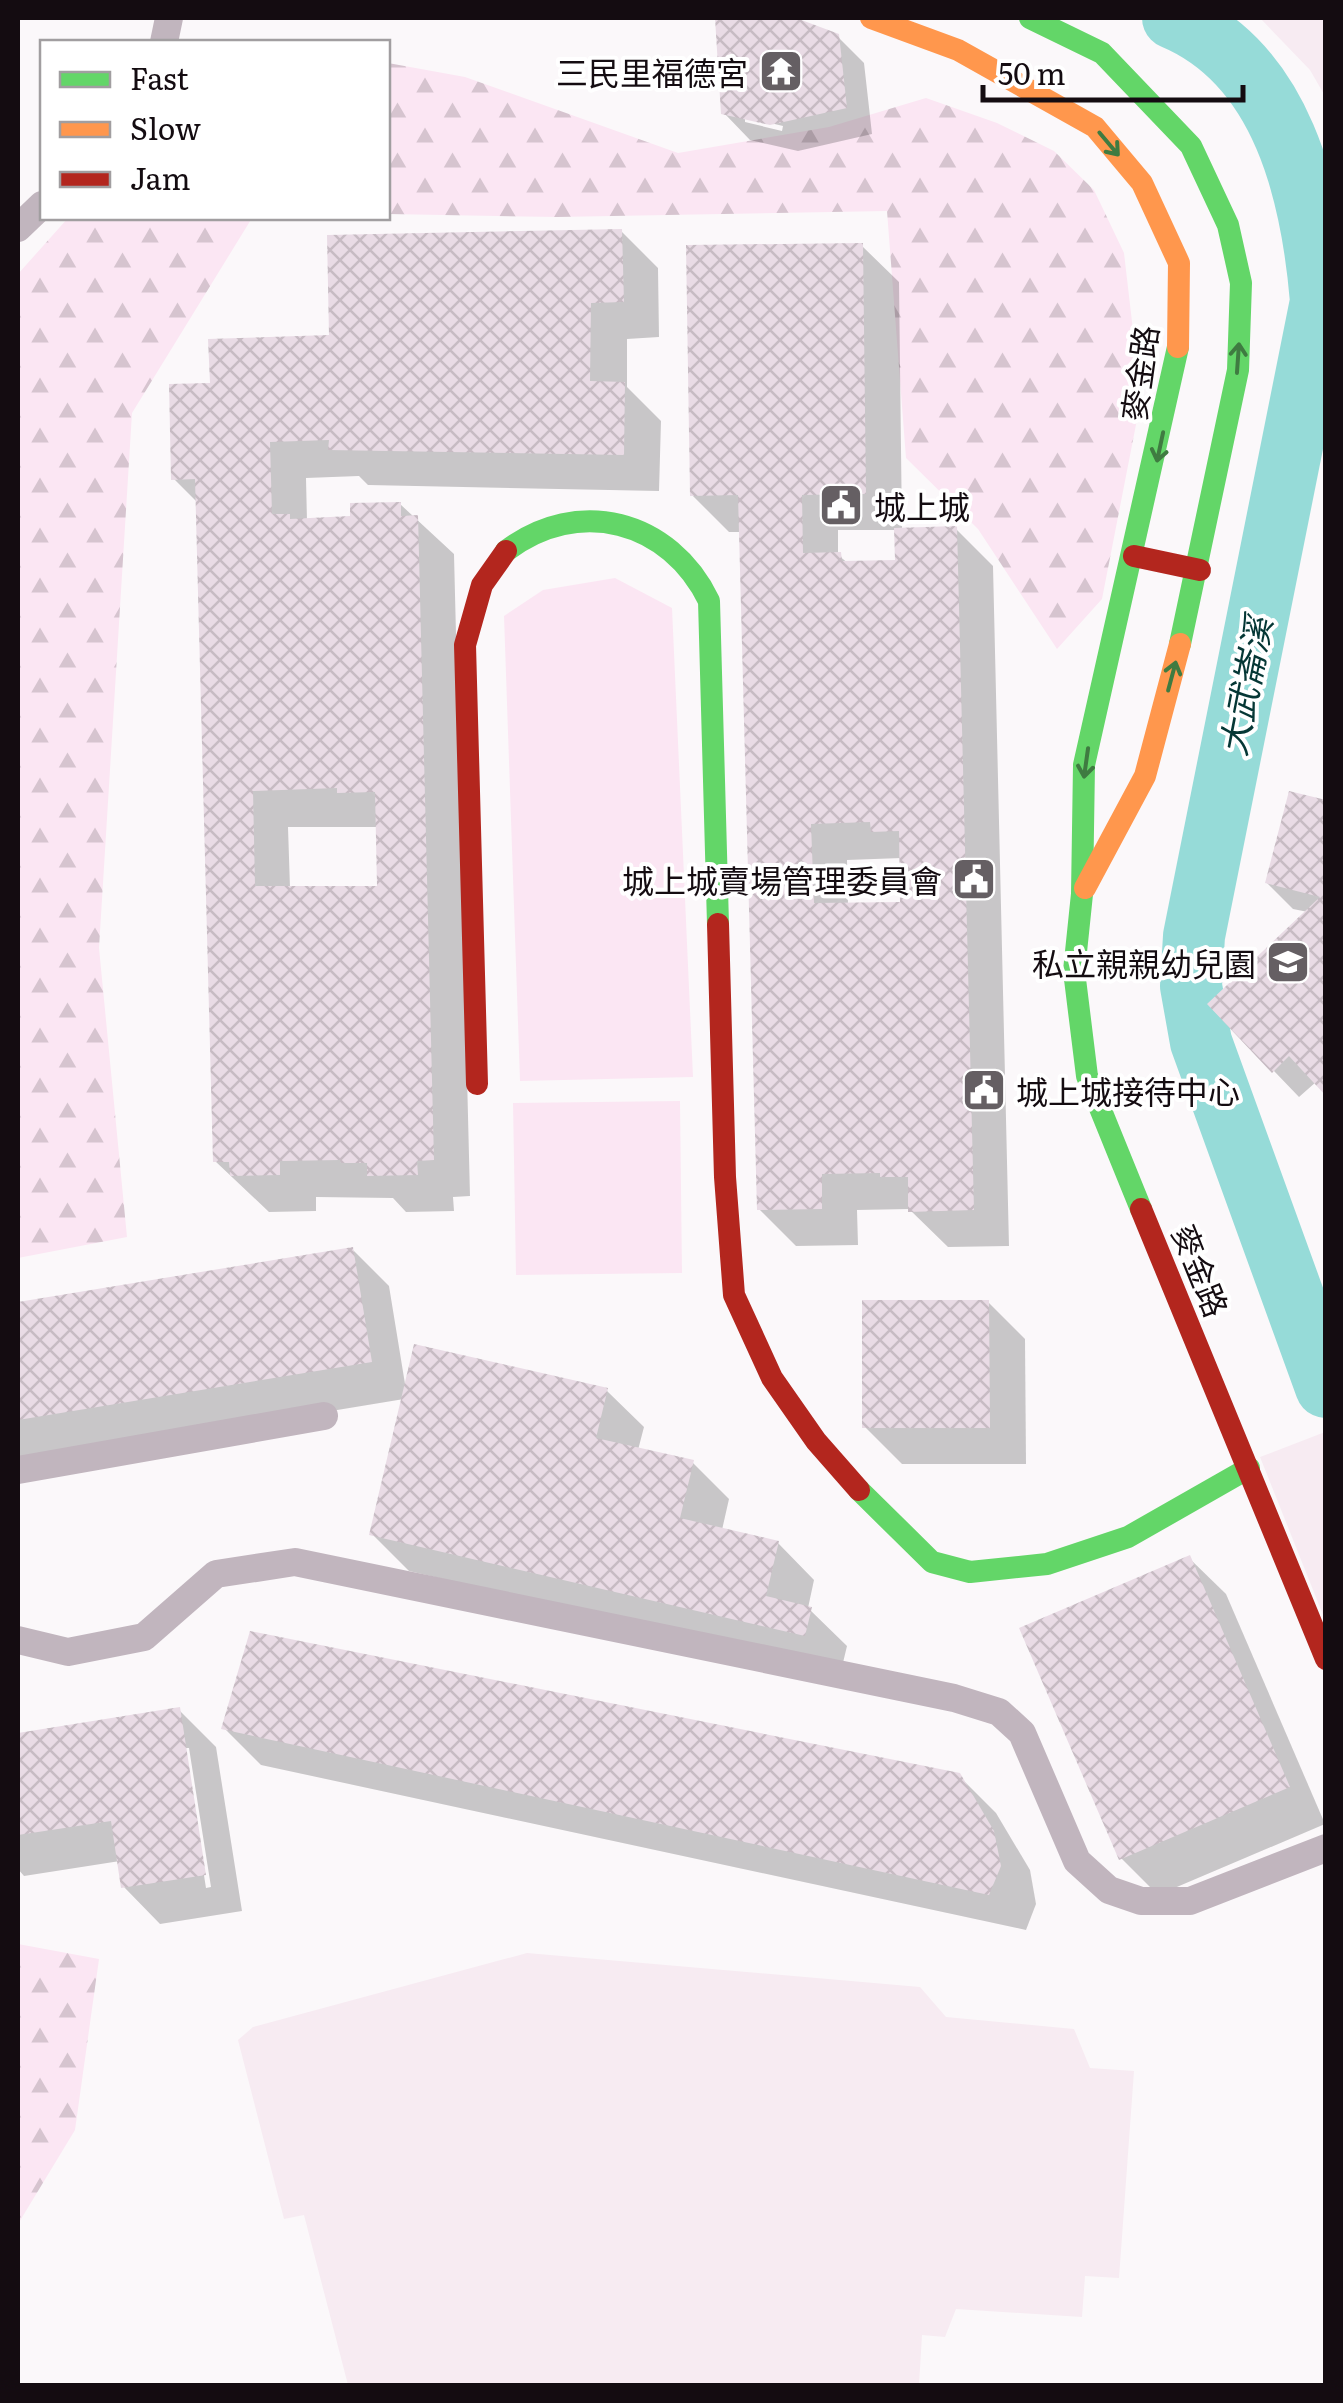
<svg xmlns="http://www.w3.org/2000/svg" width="1343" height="2403" font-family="Literata,'Noto Sans TC',serif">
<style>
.built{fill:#f7ebf2}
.forest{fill:url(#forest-firs)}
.garden{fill:#fbe6f3}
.shadow{fill:#0003;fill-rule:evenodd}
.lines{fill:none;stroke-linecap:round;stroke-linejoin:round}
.river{stroke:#96dbd8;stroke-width:62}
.building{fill:url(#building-cross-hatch);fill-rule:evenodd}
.street{stroke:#c1b5be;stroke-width:28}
.fast{stroke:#63d668;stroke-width:22}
.slow{stroke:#ff974d;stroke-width:22}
.jam{stroke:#b3261e;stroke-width:22}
.oneway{stroke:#3f7b41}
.labels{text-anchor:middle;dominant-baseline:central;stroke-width:8;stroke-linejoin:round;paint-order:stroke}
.poi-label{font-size:32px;fill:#140c11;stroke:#fff;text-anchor:end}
.street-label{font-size:32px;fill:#140c11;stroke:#fff}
.water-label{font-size:35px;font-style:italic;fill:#053735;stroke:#fff}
</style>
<defs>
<pattern id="forest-firs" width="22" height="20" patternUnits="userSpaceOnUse" patternTransform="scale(2.5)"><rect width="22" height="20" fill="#fbe6f3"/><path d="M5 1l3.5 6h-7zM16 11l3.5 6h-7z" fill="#d6c4cf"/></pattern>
<pattern id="building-cross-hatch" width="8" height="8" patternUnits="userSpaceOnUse" patternTransform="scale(2.5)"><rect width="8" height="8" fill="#e9dbe5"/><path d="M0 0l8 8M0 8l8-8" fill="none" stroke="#c7bbc3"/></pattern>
</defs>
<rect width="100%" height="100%" fill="#fbf8fa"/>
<g class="built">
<polygon points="1260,18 1325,18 1325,96 1310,70"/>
<polygon points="1325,1432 1325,1620 1260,1457"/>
<polygon points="527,1953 920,1987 946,2017 1074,2029 1090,2068 1134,2071 1119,2278 1085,2276 1082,2317 956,2309 945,2337 922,2335 919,2385 348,2385 304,2215 284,2219 238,2040 253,2027"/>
</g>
<g class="forest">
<polygon points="388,63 465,77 678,153 829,127 926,98 997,123 1054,151 1094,190 1124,253 1141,399 1102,599 1057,649 978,529 906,458 887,211 557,217 388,214"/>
<polygon points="68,218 252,218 132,413 99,948 127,1237 18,1258 18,274"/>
<polygon points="18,1944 99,1959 75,2130 18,2224"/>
</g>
<g class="garden">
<polygon points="615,578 672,608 693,1077 520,1081 504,616 543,590"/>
<polygon points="680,1101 682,1273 516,1275 513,1103"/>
</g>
<g class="shadow">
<path d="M 724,18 L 789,18 L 837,36 L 864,63 L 872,134 L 798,151 L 750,140 L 724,113 L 718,20 ZM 745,117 L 783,126 L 782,131 L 745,122 Z"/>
<path d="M 621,231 L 658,268 L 659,337 L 627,339 L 627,387 L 661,421 L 659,491 L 368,485 L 359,476 L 306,478 L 307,521 L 352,519 L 400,504 L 454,554 L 470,1196 L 453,1197 L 454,1211 L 406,1212 L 393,1198 L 316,1197 L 316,1211 L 269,1212 L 215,1161 L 199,504 L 174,479 L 213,386 ZM 288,827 L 378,827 L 380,889 L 290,888 Z"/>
<path d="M 862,246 L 899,282 L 902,530 L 956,529 L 993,566 L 1009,1246 L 948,1247 L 909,1209 L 857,1210 L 858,1245 L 796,1246 L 759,1209 L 741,532 L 729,532 L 692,495 ZM 838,530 L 897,530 L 897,563 L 849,564 L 838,555 ZM 902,858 L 903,905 L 848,905 L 847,860 Z"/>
<polygon points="1326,803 1316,1082 1299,1097 1274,1071 1308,912 1293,909 1267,883"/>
<polygon points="352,1249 389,1286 406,1390 607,1391 644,1427 638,1450 692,1462 729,1499 722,1530 778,1543 814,1580 808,1608 847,1646 841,1671 409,1571 372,1534 404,1399 18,1463 18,1305"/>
<polygon points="988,1302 1025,1339 1026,1464 902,1464 865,1427"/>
<polygon points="1189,1558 1226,1594 1325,1824 1158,1895 1121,1858"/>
<path d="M 179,1710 L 216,1747 L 242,1911 L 160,1924 L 124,1887 L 120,1861 L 24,1876 L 18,1869 L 18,1735 ZM 184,1748 L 189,1748 L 211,1887 L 206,1888 Z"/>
<polygon points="224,1728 958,1775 996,1813 1030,1870 1036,1904 1026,1930 261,1765"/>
</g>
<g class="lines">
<path class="river" d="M 1173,18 C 1283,64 1312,194 1321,301 L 1194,936 L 1191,986 L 1201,1042 L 1326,1387"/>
</g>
<g class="building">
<polygon points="715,18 796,18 839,34 847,108 770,125 721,114"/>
<path d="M 622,229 L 624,302 L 591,303 L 590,381 L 625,382 L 624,455 L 328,450 L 329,440 L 270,442 L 272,514 L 290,514 L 290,519 L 350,516 L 350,503 L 401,502 L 401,516 L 418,515 L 434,1160 L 417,1161 L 418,1175 L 367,1176 L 367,1163 L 341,1163 L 340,1160 L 280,1161 L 280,1175 L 230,1176 L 229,1162 L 213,1162 L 195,479 L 171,480 L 169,384 L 210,383 L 208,339 L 329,335 L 327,235 ZM 337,788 L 337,793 L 375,792 L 377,886 L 255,886 L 253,791 Z"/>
<path d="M 863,243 L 866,494 L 802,495 L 803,553 L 841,552 L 842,561 L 895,560 L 894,528 L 957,526 L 974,1210 L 908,1212 L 908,1177 L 880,1177 L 880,1173 L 822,1174 L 822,1209 L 757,1210 L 738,495 L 690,496 L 686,245 ZM 870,822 L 871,832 L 899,831 L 900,902 L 814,903 L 811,824 Z"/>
<polygon points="1289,791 1326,800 1326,1096 1289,1056 1272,1073 1207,1004 1320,897 1265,883"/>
<polygon points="353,1247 372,1362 18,1420 18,1302"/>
<polygon points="862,1300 989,1300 990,1428 862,1428"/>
<polygon points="414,1344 608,1388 596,1438 694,1460 680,1518 779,1541 766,1596 812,1607 805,1636 369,1535"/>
<polygon points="1190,1555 1290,1787 1119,1860 1019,1628"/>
<polygon points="250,1631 960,1773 994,1831 1001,1866 989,1895 221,1729"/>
<polygon points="180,1707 206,1875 121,1888 111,1821 18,1835 18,1733"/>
</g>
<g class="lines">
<g class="street">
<polyline points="164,42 169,18"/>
<polyline points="18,228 42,205"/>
<polyline points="18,1470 324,1416"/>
<polyline points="18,1640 68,1652 144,1637 216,1574 295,1562 954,1698 999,1712 1022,1733 1077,1861 1109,1890 1141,1901 1190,1901 1326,1848"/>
</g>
<g class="fast">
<polyline points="1030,18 1102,53 1191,146 1228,225 1241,283 1238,370 1180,644"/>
<path d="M 506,551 C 578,496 670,520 709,601 L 718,924"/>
<polyline points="1141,1209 1087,1076 1074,971 1082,894 1084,765 1178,347"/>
<polyline points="859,1490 932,1562 970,1572 1047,1564 1128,1537 1249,1468"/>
</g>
<g class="slow">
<polyline points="871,18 958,50 1095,127 1142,183 1179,263 1178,347"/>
<polyline points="1085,888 1145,776 1180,644"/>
</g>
<g class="jam">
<polyline points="1134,556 1200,570"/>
<polyline points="718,924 725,1177 734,1295 772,1378 816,1441 859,1490"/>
<polyline points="477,1084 465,645 482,585 506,551"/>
<polyline points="1141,1209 1326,1659"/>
</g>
</g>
<defs><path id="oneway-shaft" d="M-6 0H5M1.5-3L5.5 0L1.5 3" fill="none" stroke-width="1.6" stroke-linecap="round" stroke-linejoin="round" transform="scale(2.5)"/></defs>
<g class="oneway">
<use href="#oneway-shaft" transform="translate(1109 144) rotate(50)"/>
<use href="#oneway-shaft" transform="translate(1238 358) rotate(-86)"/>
<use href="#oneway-shaft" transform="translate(1160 447) rotate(102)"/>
<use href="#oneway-shaft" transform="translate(1172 676) rotate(-75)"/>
<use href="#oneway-shaft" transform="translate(1086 763) rotate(98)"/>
</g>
<defs>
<g id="temple-square" transform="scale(2.25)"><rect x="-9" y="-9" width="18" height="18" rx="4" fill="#655f63" stroke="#fff"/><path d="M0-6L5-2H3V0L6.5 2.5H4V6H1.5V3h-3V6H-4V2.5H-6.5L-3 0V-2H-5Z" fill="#fff"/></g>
<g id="civic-square" transform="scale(2.25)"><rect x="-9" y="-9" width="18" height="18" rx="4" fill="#655f63" stroke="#fff"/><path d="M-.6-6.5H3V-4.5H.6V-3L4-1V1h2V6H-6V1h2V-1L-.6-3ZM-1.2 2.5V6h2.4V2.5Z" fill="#fff"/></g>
<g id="school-square" transform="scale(2.25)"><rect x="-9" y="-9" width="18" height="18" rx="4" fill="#655f63" stroke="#fff"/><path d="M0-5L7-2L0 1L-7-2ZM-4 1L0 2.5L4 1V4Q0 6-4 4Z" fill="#fff"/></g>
</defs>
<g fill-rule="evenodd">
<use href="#temple-square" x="781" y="71"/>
<use href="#civic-square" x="841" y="505"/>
<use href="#civic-square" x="974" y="879"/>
<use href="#school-square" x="1288" y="962"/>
<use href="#civic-square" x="984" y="1090"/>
</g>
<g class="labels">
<g class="poi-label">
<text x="748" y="71">三民里福德宮</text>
<text x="874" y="505" text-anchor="start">城上城</text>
<text x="942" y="879">城上城賣場管理委員會</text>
<text x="1256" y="962">私立親親幼兒園</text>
<text x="1016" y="1090" text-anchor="start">城上城接待中心</text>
</g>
<g class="street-label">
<text transform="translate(1138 373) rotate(-82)">麥金路</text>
<text transform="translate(1202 1270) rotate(68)">麥金路</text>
</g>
<g class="water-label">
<text transform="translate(1244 686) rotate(-79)">大武崙溪</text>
</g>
</g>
<rect width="1343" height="2403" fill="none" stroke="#140c11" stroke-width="40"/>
<rect x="40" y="40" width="350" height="180" fill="#ffffff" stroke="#a19ea0" stroke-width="2.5"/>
<rect x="60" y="72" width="50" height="15" fill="#63d668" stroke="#a19ea0" stroke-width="2.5"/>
<text x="130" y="90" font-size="30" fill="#140c11">Fast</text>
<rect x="60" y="122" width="50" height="15" fill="#ff974d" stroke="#a19ea0" stroke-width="2.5"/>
<text x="130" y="140" font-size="30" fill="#140c11">Slow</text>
<rect x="60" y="172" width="50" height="15" fill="#b3261e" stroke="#a19ea0" stroke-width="2.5"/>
<text x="130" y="190" font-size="30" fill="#140c11">Jam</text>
<path d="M983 85v15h260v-15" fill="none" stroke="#140c11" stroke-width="5"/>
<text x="998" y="85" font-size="30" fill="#140c11" stroke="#ffffff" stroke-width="8" paint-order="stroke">50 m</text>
</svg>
